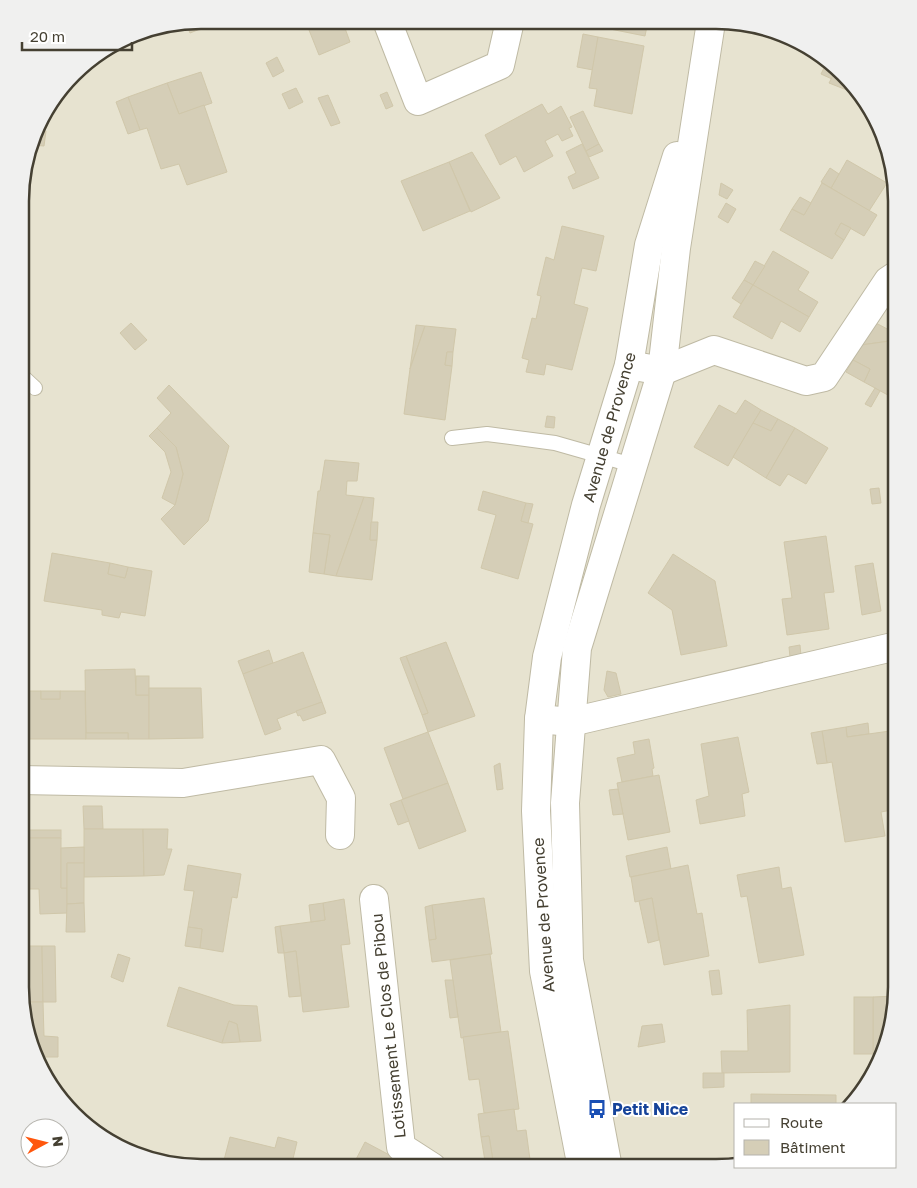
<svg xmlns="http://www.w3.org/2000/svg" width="917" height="1188" font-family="'Golos Text',sans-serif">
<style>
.residential{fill:#e7e3d0}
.building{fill:#d5ceb7;stroke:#d0c7aa}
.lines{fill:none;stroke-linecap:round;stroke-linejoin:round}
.service-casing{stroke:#bfbaa4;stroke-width:16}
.minor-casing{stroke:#bfbaa4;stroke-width:30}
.tertiary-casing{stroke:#bfbaa4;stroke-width:30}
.service{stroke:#fff;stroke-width:14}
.minor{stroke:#fff;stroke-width:28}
.tertiary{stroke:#fff;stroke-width:28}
.labels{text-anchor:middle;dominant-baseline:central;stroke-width:4;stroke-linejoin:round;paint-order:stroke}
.street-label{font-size:16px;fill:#454032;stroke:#fff}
.transit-label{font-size:16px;font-weight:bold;fill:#164399;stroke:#fff;text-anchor:start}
.rim{fill:none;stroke:#454032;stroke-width:2.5}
</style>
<rect width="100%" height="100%" fill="#f3f0e2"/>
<polygon class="residential" points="201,20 740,22 826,57 878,120 897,200 897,999 866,1088 848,1104 736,1104 736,1164 717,1168 177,1166 100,1137 39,1068 20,988 22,177 44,111 82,65 142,30"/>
<g class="building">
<polygon points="201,20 220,20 220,21 190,33 186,23"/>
<polygon points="305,20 342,20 350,42 319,55"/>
<polygon points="434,21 446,21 436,25"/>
<polygon points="601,21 648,21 645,36 600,27"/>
<polygon points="583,34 598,37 593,70 577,67"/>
<polygon points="598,37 644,46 632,114 594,106 597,89 589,88"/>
<polygon points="277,57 284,71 273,77 266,63"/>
<polygon points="828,60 836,70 832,79 821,74"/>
<polygon points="836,70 857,94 829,83"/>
<polygon points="201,72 212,103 179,114 167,83"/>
<polygon points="167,83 179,114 204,105 227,172 187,185 179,164 161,169 147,128 140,130 128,97"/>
<polygon points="296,88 303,102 289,109 282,94"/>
<polygon points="387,92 393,106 386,109 380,95"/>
<polygon points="328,95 340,123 331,126 318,98"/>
<polygon points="128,97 140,130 128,134 116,102"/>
<polygon points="542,104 548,114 561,106 572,127 569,128 573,136 562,141 558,134 545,141 553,156 524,172 516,156 500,165 485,135"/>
<polygon points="583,111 599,144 586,151 570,117"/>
<polygon points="37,130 46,131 44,146 33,145"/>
<polygon points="582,144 599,178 573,189 568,177 576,173 566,152"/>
<polygon points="599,144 603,151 589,157 586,151"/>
<polygon points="472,152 500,198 471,212 449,162"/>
<polygon points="847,160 887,183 869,211 831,188"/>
<polygon points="449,162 470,211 423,231 401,181"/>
<polygon points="830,168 839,174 831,188 821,182"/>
<polygon points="721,183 733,190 727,199 719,195"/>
<polygon points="822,183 877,215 864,236 841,223 835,234 844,240 832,259 780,230 792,209 804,215"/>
<polygon points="800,197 811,203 804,215 792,209"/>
<polygon points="726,203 736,209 728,223 718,217"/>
<polygon points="841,223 851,228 844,240 835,234"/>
<polygon points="562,226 604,236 596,271 582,268 574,304 588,308 572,370 546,364 544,375 526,372 529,360 522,358 532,318 536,319 541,296 537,295 546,257 554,260"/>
<polygon points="773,251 809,272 798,290 818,302 809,317 753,285"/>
<polygon points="755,261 765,266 753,285 744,280"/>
<polygon points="744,280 753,285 741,304 732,298"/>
<polygon points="753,285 809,317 800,332 781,321 772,339 733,317"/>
<polygon points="874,322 893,332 897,324 897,340 861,345"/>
<polygon points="131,323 147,340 135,350 120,333"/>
<polygon points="416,325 425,326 410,369"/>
<polygon points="425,326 456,329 453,352 447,352 445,365 452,366 445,420 404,414 410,369"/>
<polygon points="897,340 897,400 864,382 870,369 853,360 861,345"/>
<polygon points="447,352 453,352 452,366 445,365"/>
<polygon points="853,360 870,369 864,382 846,372"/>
<polygon points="169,385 229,446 208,521 184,545 161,519 175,505 183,474 176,447 157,428 171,413 157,398"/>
<polygon points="875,388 880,391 871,407 865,404"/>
<polygon points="745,400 761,410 728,466 694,447 719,405 736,414"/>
<polygon points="761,410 778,419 771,431 753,423"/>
<polygon points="547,416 555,417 554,428 545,427"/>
<polygon points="778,419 795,428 766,478 733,457 753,423 771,431"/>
<polygon points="157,428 176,447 183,474 175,505 162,498 171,472 165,452 149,436"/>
<polygon points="795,428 828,448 806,484 788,474 780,486 766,478"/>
<polygon points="325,460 359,463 357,481 347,481 346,495 364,497 336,576 324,574 330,535 313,533 318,491 320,491"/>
<polygon points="879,488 881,503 872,504 870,489"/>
<polygon points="483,491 526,503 521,521 533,524 518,579 481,568 496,515 478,510"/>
<polygon points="364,497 374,498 370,540 377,540 372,580 336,576"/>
<polygon points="526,503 533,504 528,523 521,521"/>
<polygon points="371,522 378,522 377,540 370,540"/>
<polygon points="313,533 330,535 324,574 309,572"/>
<polygon points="826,536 834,592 824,593 829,629 787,635 782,599 792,598 784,542"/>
<polygon points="52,553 110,563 108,574 125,578 128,567 152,571 145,616 121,612 119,618 102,615 102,610 44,601"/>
<polygon points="673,554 715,581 727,646 681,655 672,610 648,593"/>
<polygon points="110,563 128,567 125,578 108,574"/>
<polygon points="873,563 881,611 862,615 855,566"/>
<polygon points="446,642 475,716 428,732 422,715 428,713 406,656"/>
<polygon points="800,645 801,656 790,657 789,647"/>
<polygon points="269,650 273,663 243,674 238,661"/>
<polygon points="303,652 322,702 277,719 281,729 265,735 243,674"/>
<polygon points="406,656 428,713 422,715 400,658"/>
<polygon points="135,669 136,695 149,695 149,739 128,739 128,733 86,733 85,670"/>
<polygon points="607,671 616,673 621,694 608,697 604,690"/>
<rect x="136" y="676" width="13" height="19"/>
<polygon points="149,688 201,688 203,738 149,739"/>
<polygon points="27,691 41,691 41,699 60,699 60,691 85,691 86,739 29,739"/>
<rect x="41" y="691" width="19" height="8"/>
<polygon points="322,702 326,713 303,721 300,715 298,716 296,711"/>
<polygon points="868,723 869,734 847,737 846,727"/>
<polygon points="846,727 847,737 890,731 897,768 897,809 881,812 885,836 845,842 832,762 827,763 822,731"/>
<polygon points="822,731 827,763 817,764 811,733"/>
<polygon points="428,732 448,783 403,799 384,748"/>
<rect x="86" y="733" width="42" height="6"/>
<polygon points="738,737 749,792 742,794 745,816 700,824 696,800 709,796 701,744"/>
<polygon points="649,739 654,768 652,769 653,776 622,782 617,758 635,754 633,742"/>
<polygon points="500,763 503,789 497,790 494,766"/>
<polygon points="659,775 670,832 628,840 617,783"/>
<polygon points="448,783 466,831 419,849 401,800"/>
<polygon points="618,789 623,814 613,815 609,790"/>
<polygon points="401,800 409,821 398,825 390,804"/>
<polygon points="83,806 102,806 103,829 84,829"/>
<polygon points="84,829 143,829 144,876 84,877"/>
<polygon points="143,829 168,829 167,849 172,849 164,875 144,876"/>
<rect x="22" y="830" width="39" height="8"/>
<polygon points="20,838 61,838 61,888 67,888 67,913 40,914 39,889 20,889"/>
<polygon points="84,847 84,863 67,863 67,888 61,888 61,848"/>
<polygon points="667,847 671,869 630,877 626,856"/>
<polygon points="67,863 84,863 84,903 67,904"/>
<polygon points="188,865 241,874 237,898 232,897 223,952 200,948 202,929 188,927 194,891 184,890"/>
<polygon points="688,865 697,914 702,913 709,956 664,965 652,898 635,902 631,877"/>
<polygon points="779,867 782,889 791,887 804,955 759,963 747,896 741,897 737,875"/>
<polygon points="484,898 492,954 432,962 429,940 436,939 432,905"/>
<polygon points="652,898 659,940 648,943 639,901"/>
<polygon points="344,899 350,944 341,945 349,1007 303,1012 296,951 284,953 280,926 325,920 323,903"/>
<polygon points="84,903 85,932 66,932 67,904"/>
<polygon points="323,903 325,920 311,922 309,905"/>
<polygon points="432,905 436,939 429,940 425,907"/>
<polygon points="280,926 284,953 278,953 275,927"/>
<polygon points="188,927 202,929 200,948 185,946"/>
<polygon points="20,946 42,946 43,1002 23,1002 20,988"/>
<polygon points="42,946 55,946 56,1002 43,1002"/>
<polygon points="296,951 301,996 289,997 284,953"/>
<polygon points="118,954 130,958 123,982 111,977"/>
<polygon points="490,954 501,1032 461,1038 450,960"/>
<polygon points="719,970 722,994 712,995 709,971"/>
<polygon points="445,980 453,980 458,1017 450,1018"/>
<polygon points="179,987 234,1005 257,1006 261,1041 240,1042 237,1024 229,1021 222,1043 167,1026"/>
<polygon points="897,996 878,1054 873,1054 873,997"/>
<rect x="854" y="997" width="19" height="57"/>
<polygon points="23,1002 43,1002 44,1036 58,1037 58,1057 43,1057 43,1061 37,1061"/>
<polygon points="790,1005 790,1072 722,1073 721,1051 748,1051 747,1010"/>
<polygon points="229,1021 237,1024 240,1042 222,1043"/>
<polygon points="662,1024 665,1042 638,1047 642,1026"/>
<polygon points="508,1031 519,1109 484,1113 479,1079 469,1080 463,1037"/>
<polygon points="703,1073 724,1073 724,1087 703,1088"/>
<polygon points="751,1094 836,1095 836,1104 751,1104"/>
<polygon points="514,1109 517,1131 526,1130 531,1167 494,1167 489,1136 481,1137 478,1114"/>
<polygon points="489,1136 494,1167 486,1167 481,1137"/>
<polygon points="230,1137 275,1148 278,1137 297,1142 291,1167 233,1167 223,1164"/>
<polygon points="365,1142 397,1159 392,1167 352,1167"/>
</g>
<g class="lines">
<g class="service-casing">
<g id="service">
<polyline points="21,375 35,388"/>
<polyline points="452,438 487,434 555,443 632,465"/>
</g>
</g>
<g class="minor-casing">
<g id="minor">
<polyline points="387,21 418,101 500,65 510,21"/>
<polyline points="629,365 662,371 714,350 806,381 824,377 888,281 897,275"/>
<polyline points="539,719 571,722 897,646"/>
<polyline points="20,780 183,783 321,760 341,798 340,835"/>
<polyline points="374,899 401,1147 432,1167"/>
</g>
</g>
<g class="tertiary-casing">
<g id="tertiary">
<polyline points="582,1168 544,971 536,811 539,719 547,657 586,505 629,365 649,245 677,156"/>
<polyline points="608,1168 569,960 565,803 577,648 662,371 676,248 711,22"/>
</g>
</g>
<use href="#service" class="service"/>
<use href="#minor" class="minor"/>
<use href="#tertiary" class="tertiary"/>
</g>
<defs>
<g id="bus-bare" transform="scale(1.5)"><path d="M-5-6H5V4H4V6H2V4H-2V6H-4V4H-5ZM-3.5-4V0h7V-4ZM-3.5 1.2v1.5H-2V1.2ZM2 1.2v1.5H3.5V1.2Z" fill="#1a4fb4" stroke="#fff" stroke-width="2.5" paint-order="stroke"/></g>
</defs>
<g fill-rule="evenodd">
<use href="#bus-bare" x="597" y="1109"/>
</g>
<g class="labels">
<g class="street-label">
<text transform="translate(609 427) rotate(-74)">Avenue de Provence</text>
<text transform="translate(543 915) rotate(-94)">Avenue de Provence</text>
<text transform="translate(388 1026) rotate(-96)">Lotissement Le Clos de Pibou</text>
</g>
<g class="transit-label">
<text x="612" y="1109">Petit Nice</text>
</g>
</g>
<path d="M0 0H917V1188H0ZM201 29H716A172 172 0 0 1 888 201V987A172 172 0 0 1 716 1159H201A172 172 0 0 1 29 987V201A172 172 0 0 1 201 29Z" fill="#f0f0ef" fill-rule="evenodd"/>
<path class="rim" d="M201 29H716A172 172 0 0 1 888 201V987A172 172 0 0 1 716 1159H201A172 172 0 0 1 29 987V201A172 172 0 0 1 201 29Z"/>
<rect x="734" y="1103" width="162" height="65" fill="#ffffff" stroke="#b5b3ad"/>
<rect x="744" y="1119" width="25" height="8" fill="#ffffff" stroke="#b5b3ad"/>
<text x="780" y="1128" font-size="15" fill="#454032">Route</text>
<rect x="744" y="1140" width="25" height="15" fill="#d5ceb7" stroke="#b5b3ad"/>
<text x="780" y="1153" font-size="15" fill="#454032">Bâtiment</text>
<g transform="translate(45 1143) rotate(83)"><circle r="24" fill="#ffffff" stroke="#b5b3ad"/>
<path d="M0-4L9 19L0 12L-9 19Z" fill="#ff570d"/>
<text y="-8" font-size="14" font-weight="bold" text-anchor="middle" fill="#454032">N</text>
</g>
<path d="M22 42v8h110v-8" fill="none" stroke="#454032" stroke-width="2.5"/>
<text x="30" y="42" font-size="15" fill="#454032" stroke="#ffffff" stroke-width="4" paint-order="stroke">20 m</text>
</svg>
